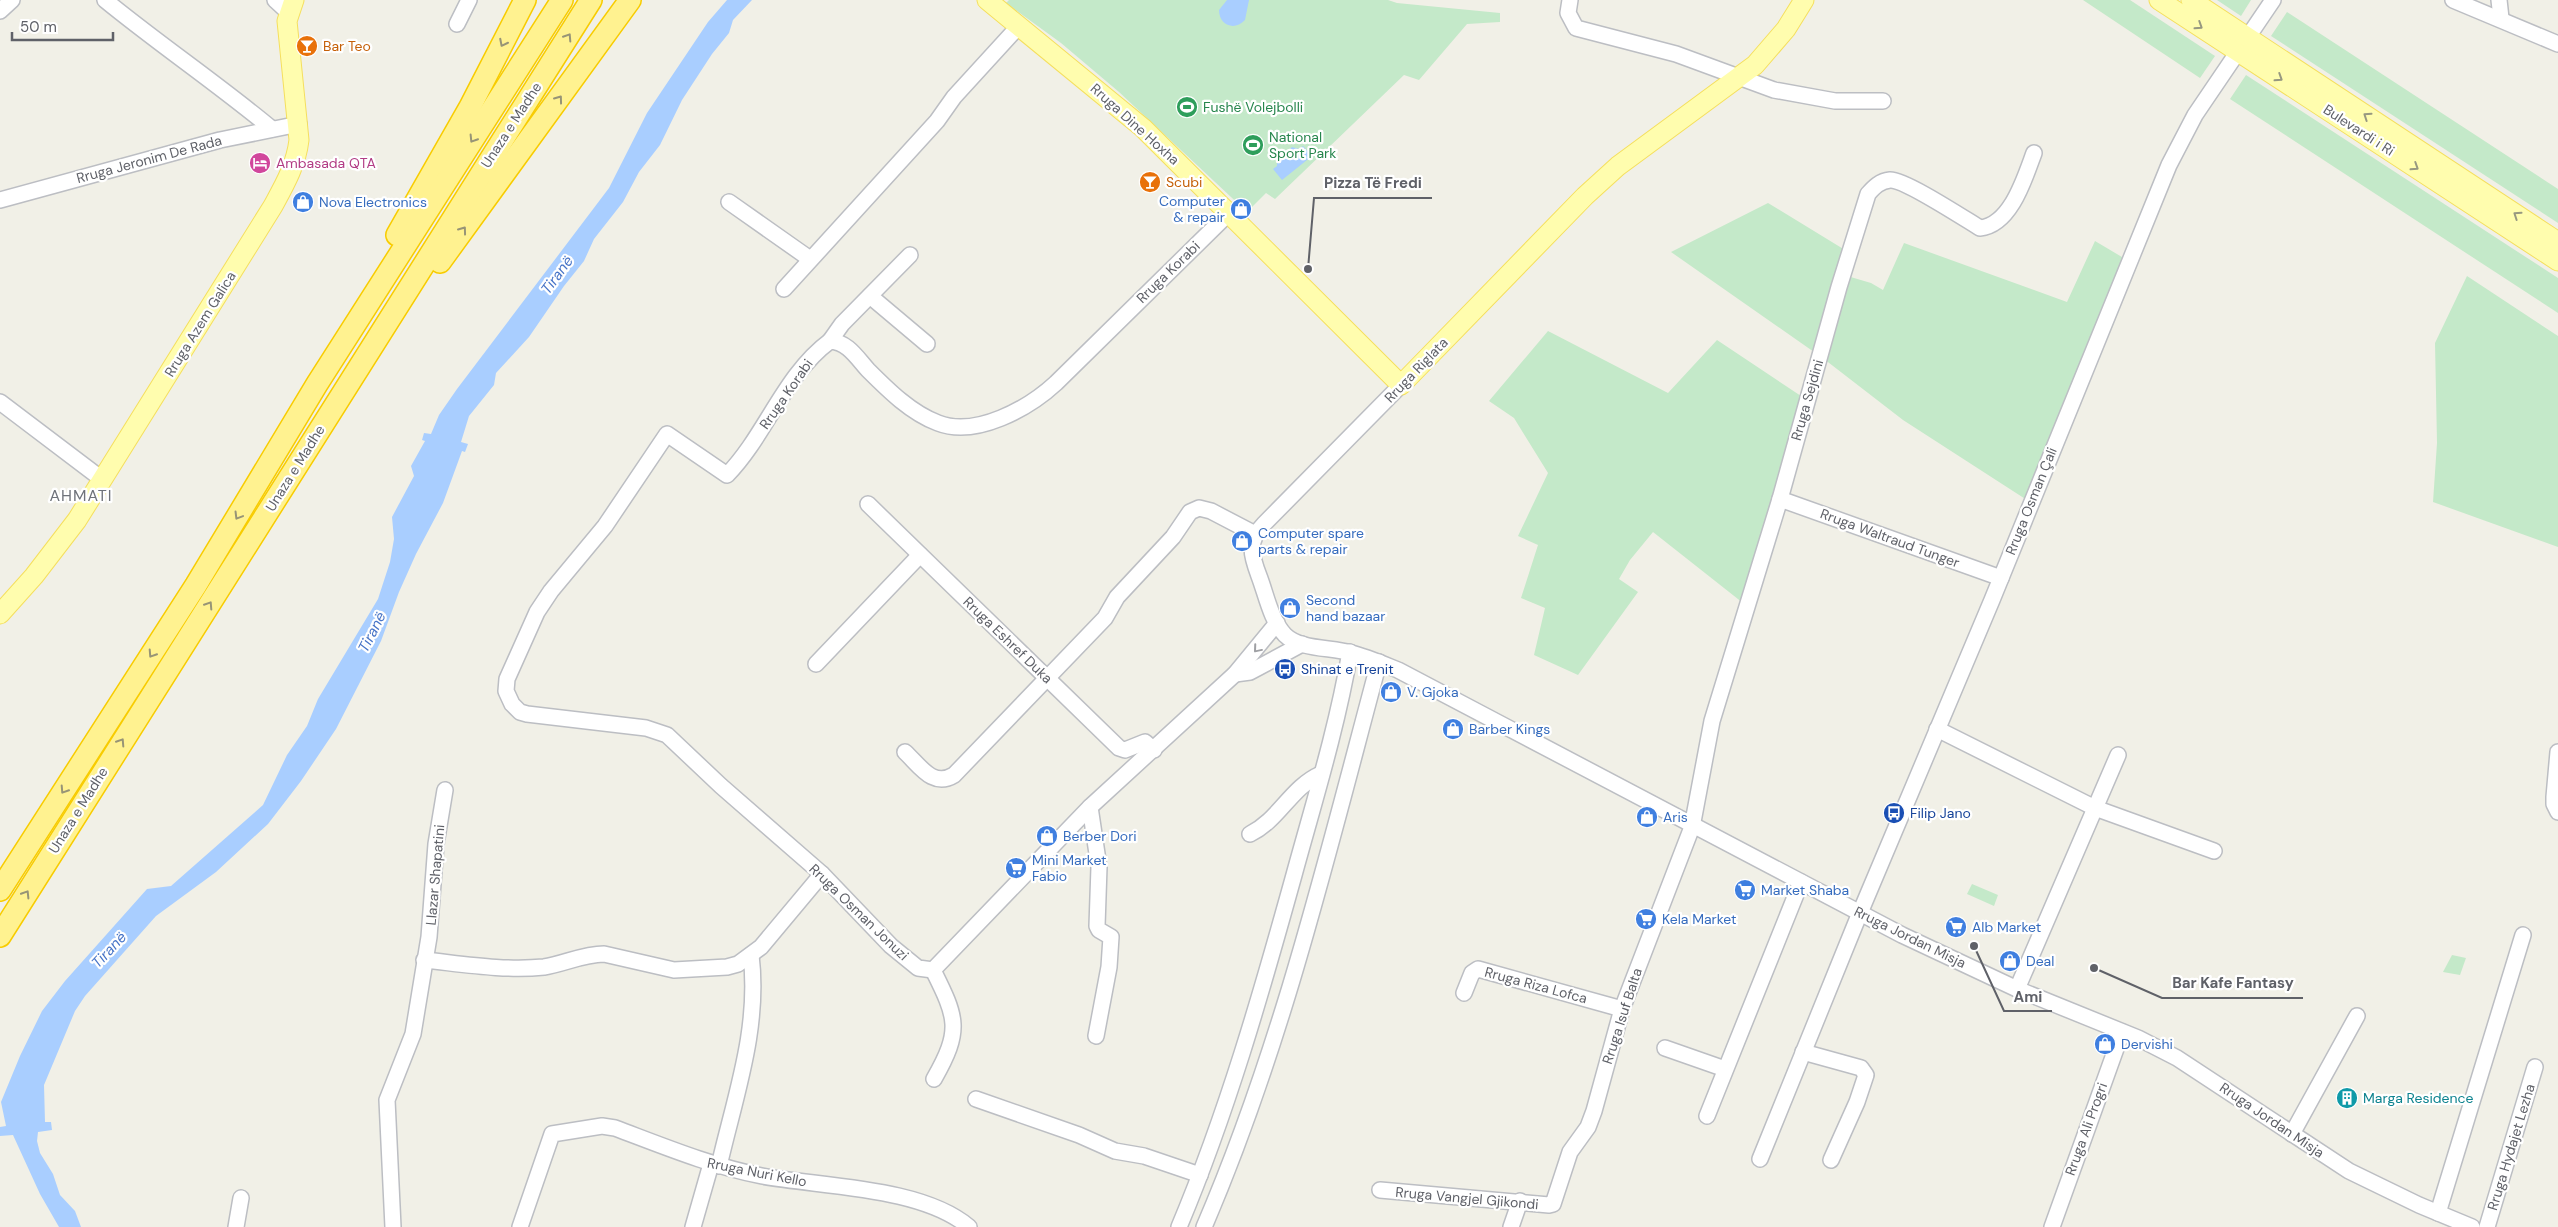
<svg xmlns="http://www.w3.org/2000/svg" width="2558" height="1227" font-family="'DM Sans',sans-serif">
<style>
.green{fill:#c4e9c9}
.water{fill:#a9ceff}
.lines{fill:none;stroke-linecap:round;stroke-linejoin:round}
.minor-casing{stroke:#bcbec3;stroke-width:18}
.major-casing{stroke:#f5df5d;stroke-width:21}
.highway-casing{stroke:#f8cc00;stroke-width:24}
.minor{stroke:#fff;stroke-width:15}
.major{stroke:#fffdae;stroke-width:19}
.highway{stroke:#fff290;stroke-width:21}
.oneway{stroke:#979880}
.oneway2{stroke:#979476}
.oneway3{stroke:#9fa0a4}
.labels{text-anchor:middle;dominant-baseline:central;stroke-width:4.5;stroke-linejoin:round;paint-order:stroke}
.food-label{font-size:14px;fill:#c56008;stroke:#fff;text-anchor:start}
.leisure-label{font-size:14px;fill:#27864d;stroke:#fff;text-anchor:start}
.street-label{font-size:14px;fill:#5f6168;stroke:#fff}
.hotel-label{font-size:14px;fill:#b23c85;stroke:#fff;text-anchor:start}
.shop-label{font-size:14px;fill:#366cbe;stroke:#fff;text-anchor:start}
.transit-label{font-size:14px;fill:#164399;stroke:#fff;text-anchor:start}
.culture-label{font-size:14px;fill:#0d838f;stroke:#fff;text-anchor:start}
.water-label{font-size:15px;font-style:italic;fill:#4774c7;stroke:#fff}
.quarter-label{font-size:16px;letter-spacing:1px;fill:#6f737a;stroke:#fff}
.leader{fill:none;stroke:#5f6168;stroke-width:2}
.callout-dot{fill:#5f6168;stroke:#fff;stroke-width:2}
.callout-label{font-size:15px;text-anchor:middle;font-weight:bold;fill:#5f6168;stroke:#fff;stroke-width:4.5;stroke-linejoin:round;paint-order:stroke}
</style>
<rect width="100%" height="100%" fill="#f1f0e7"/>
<g class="green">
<polygon points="1009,0 1388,0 1397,3 1500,13 1500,22 1467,24 1419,80 1404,75 1275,199 1266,193 1247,212 1119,92 1061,43 1006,3"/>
<polygon points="2083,0 2130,0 2215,56 2200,78"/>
<polygon points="2217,0 2251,0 2241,16"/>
<polygon points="2287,12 2558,189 2558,223 2271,36"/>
<polygon points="2246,75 2558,278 2558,313 2230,99"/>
<polygon points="1768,203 1845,250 1837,273 1871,283 1883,290 1904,243 2067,302 2095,241 2127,260 2030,502 1903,420 1824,359 1671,252"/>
<polygon points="2467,276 2558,336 2558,547 2433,502 2437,443 2435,343"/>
<polygon points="1548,331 1668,393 1717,340 1801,396 1743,603 1653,532 1630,560 1619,579 1638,592 1578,675 1534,655 1545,608 1521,598 1538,545 1518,536 1548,473 1514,418 1489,401"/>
<polygon points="1972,884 1998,895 1994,906 1967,894"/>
<polygon points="2452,955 2466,958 2460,975 2443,972"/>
</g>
<g class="water">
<polygon points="727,0 752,0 733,20 729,33 712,54 682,100 660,145 639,172 623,202 594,239 584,261 564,286 529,337 496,373 494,385 469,416 461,442 468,444 465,452 462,451 443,503 416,554 399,592 381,641 336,729 301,781 268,824 216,872 156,916 85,996 75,1011 44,1085 45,1122 51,1122 52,1130 38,1132 37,1141 40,1153 53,1174 60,1195 75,1211 81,1227 59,1227 40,1194 13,1135 0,1136 0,1127 6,1126 1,1102 20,1056 42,1011 65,981 147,889 171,886 263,805 287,755 307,726 318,699 378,599 390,562 394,539 392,517 414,476 411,466 425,441 422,440 424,433 431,434 439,415 457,389 609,188 647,113 708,22"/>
<path d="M 1227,0 L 1249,0 L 1245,20 C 1235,31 1219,26 1219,10 Z"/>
<polygon points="1303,146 1312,156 1282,180 1273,169 1277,166 1277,161 1281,157 1287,159 1290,157 1288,151 1292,147 1299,149"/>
</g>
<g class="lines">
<g class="minor-casing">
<g id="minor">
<path d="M 105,0 C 160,45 218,84 272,129"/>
<polyline points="275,0 288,12"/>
<polyline points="1570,0 1568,13 1576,28 1676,54 1774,90 1835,101 1883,101"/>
<polyline points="2453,0 2558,44"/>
<polyline points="2499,0 2501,18"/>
<polyline points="0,11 12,0"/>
<polyline points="457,24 469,0"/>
<polyline points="0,200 220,140 299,124"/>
<polyline points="729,202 810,259"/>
<path d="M 1228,214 L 1056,383 C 1029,408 976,438 938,423 C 911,413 888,390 868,370 C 857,358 848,342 830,341 C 784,375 766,435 727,475 L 667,434 L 605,526 L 551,591 L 537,612 L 507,679 L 506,691 L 512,704 L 520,712 L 527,714 L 646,728 L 667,735 L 721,786 L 822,874 L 891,946 L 918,968 L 933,970 L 1090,807 L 1235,674 L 1277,623"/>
<polyline points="784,289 937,121 954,97 1018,27"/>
<polyline points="870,296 927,344"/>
<polyline points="830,341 842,324 910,255"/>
<path d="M 1401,385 L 1264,524 C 1247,541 1251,555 1259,576 C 1266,594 1271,621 1285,635 C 1300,650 1332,647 1351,653 C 1367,657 1383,664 1398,670 L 1902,935 L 2017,989 L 2138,1038 L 2177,1058 L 2349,1171 L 2419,1205 L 2472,1227"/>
<polyline points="0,402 103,480"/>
<polyline points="1780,499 2001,578"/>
<polyline points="868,504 1119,748 1125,750 1145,742 1154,750"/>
<polyline points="816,664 920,555"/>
<polyline points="1235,674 1250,672 1302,644"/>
<polyline points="1937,729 2095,808 2214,851"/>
<path d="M 905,752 C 920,766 933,788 954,775 L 1105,618 L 1117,597 L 1173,537 L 1190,512 L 1199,508 L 1211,511 L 1255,534"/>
<polyline points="2558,752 2554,797 2554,804 2558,812"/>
<polyline points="1090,807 1099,867 1097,926 1099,930 1111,937 1109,967 1096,1036"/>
<path d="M 1250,834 C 1279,820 1291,787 1321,774"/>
<path d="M 424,960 C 463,964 504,971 544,967 C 564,964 583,954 604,954 L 674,970 L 727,967 L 738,964 L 761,947 L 822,874"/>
<path d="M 933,970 C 957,1018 962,1030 934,1079"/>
<polyline points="2017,989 2118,755"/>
<polyline points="1464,993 1472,973 1478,969 1622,1009"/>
<polyline points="1665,1048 1725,1069"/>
<polyline points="1803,1052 1861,1068 1866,1075 1857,1102 1831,1160"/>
<polyline points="976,1099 1079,1135 1115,1151 1144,1156 1200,1175"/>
<polyline points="1707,1116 1801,882"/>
<polyline points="2292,1134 2357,1016"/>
<polyline points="1760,1159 1857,920 1992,600 2169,165 2195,115 2273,0"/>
<path d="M 719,1166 C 735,1096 760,1028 751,955"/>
<path d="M 1380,1190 L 1549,1205 L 1553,1204 L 1570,1152 L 1588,1127 L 1594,1111 L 1622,1009 L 1692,827 L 1712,721 L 1780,499 L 1839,287 L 1868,194 C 1874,187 1880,181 1890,180 C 1904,179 1965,219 1980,228 C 2011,225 2025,177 2034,153"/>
<polyline points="2438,1213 2523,935"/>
<polyline points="236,1227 241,1198"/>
<polyline points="393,1227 387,1100 413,1034 429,937 436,844 445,790"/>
<path d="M 520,1227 L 552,1134 L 602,1126 L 615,1128 C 663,1146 711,1166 762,1176 C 824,1187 922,1187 969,1227"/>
<polyline points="693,1227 711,1164"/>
<path d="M 1179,1227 C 1227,1113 1261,994 1294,875 C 1314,802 1337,728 1350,652"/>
<path d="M 1204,1227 C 1282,1046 1328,852 1379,662"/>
<polyline points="1511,1227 1520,1201"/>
<polyline points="2052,1227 2122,1032"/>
<polyline points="2487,1227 2535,1067"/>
</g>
</g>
<g class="major-casing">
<g id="major">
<polyline points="987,0 1143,128 1401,385 1585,196 1618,166 1755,65 1786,29 1804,0"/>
<polyline points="2159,0 2558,261"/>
<polyline points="2191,0 2558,242"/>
<path d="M 0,614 L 34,576 L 77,520 L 273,206 C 285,184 296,165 299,140 L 287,21 L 294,0"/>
</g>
</g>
<g class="highway-casing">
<g id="highway">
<polyline points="397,235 470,107 525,0"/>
<polyline points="440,262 630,0"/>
<polyline points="0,890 196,585 317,384 562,0"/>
<polyline points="0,936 591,0"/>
</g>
</g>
<use href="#minor" class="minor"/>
<use href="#major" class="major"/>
<use href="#highway" class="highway"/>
</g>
<defs><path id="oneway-chevron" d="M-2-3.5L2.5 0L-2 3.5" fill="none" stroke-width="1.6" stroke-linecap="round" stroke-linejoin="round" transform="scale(1.25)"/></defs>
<g class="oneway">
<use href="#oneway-chevron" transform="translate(2199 26) rotate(33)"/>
<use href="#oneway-chevron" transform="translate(2279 78) rotate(33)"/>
<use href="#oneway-chevron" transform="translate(2367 116) rotate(-146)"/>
<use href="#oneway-chevron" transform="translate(2415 167) rotate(33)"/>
<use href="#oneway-chevron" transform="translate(2517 215) rotate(-146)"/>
</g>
<g class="oneway2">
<use href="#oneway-chevron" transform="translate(568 37) rotate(-57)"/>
<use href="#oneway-chevron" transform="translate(503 43) rotate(117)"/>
<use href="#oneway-chevron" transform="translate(559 99) rotate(-54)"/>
<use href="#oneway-chevron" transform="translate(473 139) rotate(122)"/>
<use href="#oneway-chevron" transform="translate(463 230) rotate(-54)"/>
<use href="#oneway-chevron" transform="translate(238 516) rotate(121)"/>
<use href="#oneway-chevron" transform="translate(209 605) rotate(-57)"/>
<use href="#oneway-chevron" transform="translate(152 654) rotate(123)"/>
<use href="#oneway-chevron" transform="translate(121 742) rotate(-57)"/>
<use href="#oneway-chevron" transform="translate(64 790) rotate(123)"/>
<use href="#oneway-chevron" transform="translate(26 894) rotate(-58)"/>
</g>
<use class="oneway3" href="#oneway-chevron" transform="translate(1257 649) rotate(130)"/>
<defs>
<g id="bar-disc" transform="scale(1.125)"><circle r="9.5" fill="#e8710a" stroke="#fff"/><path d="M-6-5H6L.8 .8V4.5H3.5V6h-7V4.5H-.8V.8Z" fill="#fff"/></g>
<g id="stadium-disc" transform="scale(1.125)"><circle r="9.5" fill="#2e9e5b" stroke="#fff"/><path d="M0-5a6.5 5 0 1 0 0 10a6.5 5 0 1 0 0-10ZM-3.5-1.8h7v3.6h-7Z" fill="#fff"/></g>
<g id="hotel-disc" transform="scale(1.125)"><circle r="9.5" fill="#d1479c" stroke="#fff"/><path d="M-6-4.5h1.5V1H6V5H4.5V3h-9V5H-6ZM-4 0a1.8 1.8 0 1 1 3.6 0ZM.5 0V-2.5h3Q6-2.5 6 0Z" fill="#fff"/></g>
<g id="shop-disc" transform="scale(1.125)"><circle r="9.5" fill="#3f7fe0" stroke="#fff"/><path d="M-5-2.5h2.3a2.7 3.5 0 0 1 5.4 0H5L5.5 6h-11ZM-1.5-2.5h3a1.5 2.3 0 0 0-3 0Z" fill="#fff"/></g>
<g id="bus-disc" transform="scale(1.125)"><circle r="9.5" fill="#1a4fb4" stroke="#fff"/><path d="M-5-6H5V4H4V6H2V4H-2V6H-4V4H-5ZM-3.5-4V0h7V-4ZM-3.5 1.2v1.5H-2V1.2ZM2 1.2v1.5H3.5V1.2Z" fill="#fff"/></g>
<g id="supermarket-disc" transform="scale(1.125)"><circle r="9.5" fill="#3f7fe0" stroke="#fff"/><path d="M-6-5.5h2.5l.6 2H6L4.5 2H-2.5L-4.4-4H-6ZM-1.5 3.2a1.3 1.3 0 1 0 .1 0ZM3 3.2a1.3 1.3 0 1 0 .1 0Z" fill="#fff"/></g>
<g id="building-disc" transform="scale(1.125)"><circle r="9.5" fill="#0f9aa8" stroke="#fff"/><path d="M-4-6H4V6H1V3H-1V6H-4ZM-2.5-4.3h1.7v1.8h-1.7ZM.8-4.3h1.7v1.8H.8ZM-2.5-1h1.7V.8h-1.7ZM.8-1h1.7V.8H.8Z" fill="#fff"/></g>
</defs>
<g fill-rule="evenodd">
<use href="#bar-disc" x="307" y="46"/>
<use href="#stadium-disc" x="1187" y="107"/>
<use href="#stadium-disc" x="1253" y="145"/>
<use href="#hotel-disc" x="260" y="163"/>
<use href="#bar-disc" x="1150" y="182"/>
<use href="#shop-disc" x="303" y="202"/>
<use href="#shop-disc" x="1241" y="209"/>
<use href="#shop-disc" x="1242" y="541"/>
<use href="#shop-disc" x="1290" y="608"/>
<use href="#bus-disc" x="1285" y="669"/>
<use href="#shop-disc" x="1391" y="692"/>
<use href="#shop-disc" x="1453" y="729"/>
<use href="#bus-disc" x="1894" y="813"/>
<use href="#shop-disc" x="1647" y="817"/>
<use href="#shop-disc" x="1047" y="836"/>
<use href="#supermarket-disc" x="1016" y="868"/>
<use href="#supermarket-disc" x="1745" y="890"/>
<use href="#supermarket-disc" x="1646" y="919"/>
<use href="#supermarket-disc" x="1956" y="927"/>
<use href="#shop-disc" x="2010" y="961"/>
<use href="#shop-disc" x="2105" y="1044"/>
<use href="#building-disc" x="2347" y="1098"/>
</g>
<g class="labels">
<g class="food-label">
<text x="323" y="46">Bar Teo</text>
<text x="1166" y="182">Scubi</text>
</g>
<g class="leisure-label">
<text x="1203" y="107">Fushë Volejbolli</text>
<text x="1269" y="137">National<tspan x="1269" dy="16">Sport Park</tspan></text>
</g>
<g class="street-label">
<text transform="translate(1135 124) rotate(42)">Rruga Dine Hoxha</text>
<text transform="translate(511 125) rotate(-57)">Unaza e Madhe</text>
<text transform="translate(2359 130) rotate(33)">Bulevardi i Ri</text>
<text transform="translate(149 159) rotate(-15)">Rruga Jeronim De Rada</text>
<text transform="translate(1168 272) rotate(-44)">Rruga Korabi</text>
<text transform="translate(200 324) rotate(-58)">Rruga Azem Galica</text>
<text transform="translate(1416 370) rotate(-46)">Rruga Riglata</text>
<text transform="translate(786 394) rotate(-55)">Rruga Korabi</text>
<text transform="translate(1807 400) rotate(-74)">Rruga Sejdini</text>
<text transform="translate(295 468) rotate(-58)">Unaza e Madhe</text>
<text transform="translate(2031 501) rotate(-68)">Rruga Osman Çali</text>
<text transform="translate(1890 538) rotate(20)">Rruga Waltraud Tunger</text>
<text transform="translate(1008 640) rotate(44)">Rruga Eshref Duka</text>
<text transform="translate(78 810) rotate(-58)">Unaza e Madhe</text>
<text transform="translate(435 875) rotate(-85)">Llazar Shapatini</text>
<text transform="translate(859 912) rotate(44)">Rruga Osman Jonuzi</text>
<text transform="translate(1910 937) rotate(26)">Rruga Jordan Misja</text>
<text transform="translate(1536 985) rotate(15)">Rruga Riza Lofca</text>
<text transform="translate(1622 1016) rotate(-72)">Rruga Isuf Balta</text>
<text transform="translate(2272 1120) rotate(34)">Rruga Jordan Misja</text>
<text transform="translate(2086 1129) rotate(-70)">Rruga Ali Progri</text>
<text transform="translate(2511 1147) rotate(-73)">Rruga Hydajet Lezha</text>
<text transform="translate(757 1172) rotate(11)">Rruga Nuri Kello</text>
<text transform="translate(1467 1198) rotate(5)">Rruga Vangjel Gjikondi</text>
</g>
<g class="hotel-label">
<text x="276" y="163">Ambasada QTA</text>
</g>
<g class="shop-label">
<text x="1225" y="201" text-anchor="end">Computer<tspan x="1225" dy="16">&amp; repair</tspan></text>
<text x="319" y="202">Nova Electronics</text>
<text x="1258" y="533">Computer spare<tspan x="1258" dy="16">parts &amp; repair</tspan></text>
<text x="1306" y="600">Second<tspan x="1306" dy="16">hand bazaar</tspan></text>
<text x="1407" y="692">V. Gjoka</text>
<text x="1469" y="729">Barber Kings</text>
<text x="1663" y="817">Aris</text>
<text x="1063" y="836">Berber Dori</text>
<text x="1032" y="860">Mini Market<tspan x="1032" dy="16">Fabio</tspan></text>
<text x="1761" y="890">Market Shaba</text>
<text x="1662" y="919">Kela Market</text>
<text x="1972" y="927">Alb Market</text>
<text x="2026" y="961">Deal</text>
<text x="2121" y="1044">Dervishi</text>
</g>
<g class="transit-label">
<text x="1301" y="669">Shinat e Trenit</text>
<text x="1910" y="813">Filip Jano</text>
</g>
<g class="culture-label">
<text x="2363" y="1098">Marga Residence</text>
</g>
<g class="water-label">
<text transform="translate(557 275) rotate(-54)">Tiranë</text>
<text transform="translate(372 632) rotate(-63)">Tiranë</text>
<text transform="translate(109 950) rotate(-47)">Tiranë</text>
</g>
<g class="quarter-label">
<text x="81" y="495">AHMATI</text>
</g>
</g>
<path class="leader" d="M1308 269L1314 198H1432M2094 968L2162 998H2303M1974 946L2004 1011H2052"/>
<g class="callout-dot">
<circle cx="1308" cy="269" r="5"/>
<circle cx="2094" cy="968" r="5"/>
<circle cx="1974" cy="946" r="5"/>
</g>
<g class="callout-label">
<text x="1373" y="188">Pizza Të Fredi</text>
<text x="2233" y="988">Bar Kafe Fantasy</text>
<text x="2028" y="1002">Ami</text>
</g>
<path d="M12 32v8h101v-8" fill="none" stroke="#5f6168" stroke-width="2.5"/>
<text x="20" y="32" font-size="15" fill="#5f6168" stroke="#ffffff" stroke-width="4" paint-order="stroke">50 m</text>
</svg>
